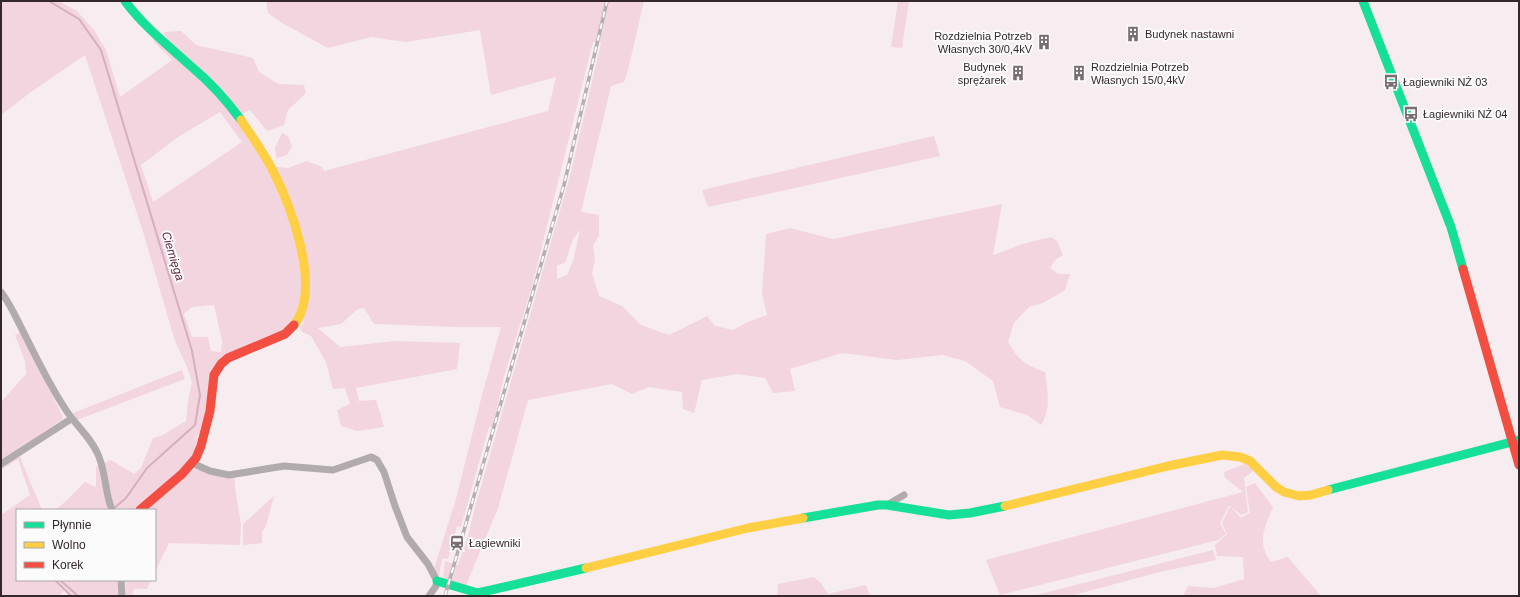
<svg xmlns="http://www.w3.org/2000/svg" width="1520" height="597" font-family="Helvetica,sans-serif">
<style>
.green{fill:#f2d5df;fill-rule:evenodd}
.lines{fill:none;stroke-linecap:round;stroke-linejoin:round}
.stream{stroke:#d5afbd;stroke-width:2}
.street{stroke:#b1abad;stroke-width:7}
.fast{stroke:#16e098;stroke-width:9}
.slow{stroke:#ffcf43;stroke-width:9}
.jam{stroke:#f24e42;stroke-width:9}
.rail-casing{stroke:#b6afb0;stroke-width:3.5}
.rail{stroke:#fbfbfb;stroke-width:2;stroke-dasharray:6;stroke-linecap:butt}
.labels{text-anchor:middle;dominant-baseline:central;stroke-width:4;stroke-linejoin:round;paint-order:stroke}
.poi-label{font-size:11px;fill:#34282d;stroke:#fbfbfb;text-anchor:start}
.water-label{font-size:12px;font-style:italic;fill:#591d39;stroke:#fbfbfb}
</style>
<rect width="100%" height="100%" fill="#f7ecef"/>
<g class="green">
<path d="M 1,1 L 59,1 L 77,11 L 94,30 L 106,50 L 120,97 L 172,60 L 154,42 L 153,36 L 169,49 L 236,116 L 266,166 L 288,168 L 307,161 L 322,167 L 324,171 L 548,111 L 556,77 L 491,95 L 480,30 L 406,42 L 371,37 L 328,48 L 282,23 L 268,13 L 266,1 L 644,1 L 628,70 L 624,82 L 611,86 L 581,212 L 599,215 L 599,236 L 593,245 L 595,260 L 592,273 L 599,296 L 622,306 L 641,325 L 669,335 L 707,316 L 715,326 L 733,330 L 748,322 L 767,315 L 762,293 L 766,234 L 790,228 L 833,239 L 1002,204 L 993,255 L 1002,252 L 1022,244 L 1051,237 L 1057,241 L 1063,255 L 1055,260 L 1050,268 L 1058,274 L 1070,274 L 1065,290 L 1043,303 L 1029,307 L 1014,323 L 1008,342 C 1018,360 1026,365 1045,372 C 1047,390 1052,408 1041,425 L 1027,415 L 1000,407 L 993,381 L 965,361 L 943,355 L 897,360 L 842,353 L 790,369 L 795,391 L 773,393 L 765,378 L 737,374 L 702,380 L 694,413 L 683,409 L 682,392 L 649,387 L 632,394 L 612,384 L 528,400 L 498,508 L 465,588 L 437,581 L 433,572 L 456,499 L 482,395 L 501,327 L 455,327 L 374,324 L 364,308 L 358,309 L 341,324 L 318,328 L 340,347 L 395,341 L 460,343 L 457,369 L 356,388 L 359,401 L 376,400 L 384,427 L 357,431 L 341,426 L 337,410 L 350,404 L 345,388 L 333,389 L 326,362 L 311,336 L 302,332 L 300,328 L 304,322 L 297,319 L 277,336 L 216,362 L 207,408 L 199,433 L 193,441 L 199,436 L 200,438 L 189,463 L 137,510 L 55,510 L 65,502 L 85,482 L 96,487 L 96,467 L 111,460 L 134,474 L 141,468 L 153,438 L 161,436 L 186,421 L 188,401 L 192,382 L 187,367 L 175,341 L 144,235 L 85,55 L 31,92 L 1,115 ZM 593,42 L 601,43 L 570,176 L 475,507 L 468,536 L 458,565 L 445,561 L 443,578 L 439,577 L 442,558 L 448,559 L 457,526 L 461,527 L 489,427 L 493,427 L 503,380 L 532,286 ZM 220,112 L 242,142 L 153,202 L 141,165 L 178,137 ZM 580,230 L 573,261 L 567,275 L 557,279 L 557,265 L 565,263 L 573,239 ZM 214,305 L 222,341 L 221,352 L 211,351 L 208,337 L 192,337 L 184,314 L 192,307 Z"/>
<polygon points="898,1 909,1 902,48 891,47"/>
<polygon points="181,31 196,45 253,58 259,72 278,84 304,85 306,93 288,110 284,125 267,131 250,110 240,114 168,41 164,32"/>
<polygon points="282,133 288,136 292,147 287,155 276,158 275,148"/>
<polygon points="934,136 940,156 708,207 702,190"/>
<polygon points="21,332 61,413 63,419 17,450 42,510 17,510 17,580 118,580 119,596 71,596 66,589 59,596 1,596 1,515 30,495 18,459 1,470 1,402 26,374 25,361 15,335"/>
<polygon points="182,370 185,379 77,420 73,413"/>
<polygon points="1250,462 1256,469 1244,478 1248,512 1241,515 1229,505 1220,523 1226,534 1218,540 1000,595 986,560 1243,492 1225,478 1224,472"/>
<polygon points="195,469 227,478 235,478 235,488 241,524 240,545 169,543 155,572 155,510 146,510 190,470"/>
<path d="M 1255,483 L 1273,507 C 1265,527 1256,542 1271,562 L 1288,557 L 1321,596 L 1183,596 L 1188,586 L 1214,588 L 1244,579 L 1243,557 L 1217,556 L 1215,545 L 1227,534 L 1222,523 L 1230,506 L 1241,518 L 1250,513 L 1246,487 Z"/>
<polygon points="274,496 266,526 262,532 262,543 243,545 243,524"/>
<polygon points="1213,550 1216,560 1156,573 1070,596 1032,596"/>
<polygon points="814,577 821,583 828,594 866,585 870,596 777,596 778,584"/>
<polygon points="125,580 151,580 147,589 134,589 132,596 126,596"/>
</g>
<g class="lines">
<g class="stream">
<polyline points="49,1 79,19 101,50 192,351 200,395 195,425 147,468 126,498 113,509"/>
<polyline points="55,580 71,596"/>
<polyline points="60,580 78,596"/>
</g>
<g class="street">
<path d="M 1,292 C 11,305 17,320 25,335 C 37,359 49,384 64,407 C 74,424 93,439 99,457 C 106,474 105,493 112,510"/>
<polyline points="192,463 210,471 229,475 284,466 333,470 371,457 377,460 384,472 395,506 407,537 428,564 437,581 436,586 429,596"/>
<polyline points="1,464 71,419"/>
<polyline points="887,505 904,495"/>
<polyline points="121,580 122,596"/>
</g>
<g class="fast">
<path d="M 125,1 C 144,27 169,46 193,68 C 211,83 227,101 241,120"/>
<polyline points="1363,1 1451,227 1463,269"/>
<polyline points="1328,490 1519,440"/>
<polyline points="803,518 878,505 887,505 949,515 970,513 1005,506"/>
<polyline points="437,581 478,593 586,568"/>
</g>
<g class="slow">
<path d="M 241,120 C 251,135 262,150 271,167 C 290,203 323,288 294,325"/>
<polyline points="1005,506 1168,466 1222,455 1240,457 1250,461 1276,487 1284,492 1299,496 1311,495 1328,490"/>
<polyline points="586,568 748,528 803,518"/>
</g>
<g class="jam">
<polyline points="1463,269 1519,465"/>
<polyline points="140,510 182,474 196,458 201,446 210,411 214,375 221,364 228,358 285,334 294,325"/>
</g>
<g class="rail-casing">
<polyline id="rail" points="445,596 564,185 607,1"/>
</g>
<use href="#rail" class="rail"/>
</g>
<defs>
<g id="building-bare" transform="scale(1.2)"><path d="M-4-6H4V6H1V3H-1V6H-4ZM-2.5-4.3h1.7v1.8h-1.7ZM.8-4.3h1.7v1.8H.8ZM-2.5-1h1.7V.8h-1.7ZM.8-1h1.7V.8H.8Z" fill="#786d71" stroke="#fbfbfb" stroke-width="2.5" paint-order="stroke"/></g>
<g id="bus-bare" transform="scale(1.2)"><path d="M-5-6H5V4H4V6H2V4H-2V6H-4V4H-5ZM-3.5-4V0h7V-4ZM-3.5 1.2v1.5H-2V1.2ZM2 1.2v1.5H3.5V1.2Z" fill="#786d71" stroke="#fbfbfb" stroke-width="2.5" paint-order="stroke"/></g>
<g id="station-bare" transform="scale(1.2)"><path d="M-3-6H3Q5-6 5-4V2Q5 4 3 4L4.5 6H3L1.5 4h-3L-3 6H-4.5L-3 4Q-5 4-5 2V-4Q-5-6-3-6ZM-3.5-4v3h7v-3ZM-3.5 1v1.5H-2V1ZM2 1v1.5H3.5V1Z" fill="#786d71" stroke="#fbfbfb" stroke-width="2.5" paint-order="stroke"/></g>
</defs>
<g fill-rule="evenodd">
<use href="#building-bare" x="1133" y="34"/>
<use href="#building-bare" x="1044" y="42"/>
<use href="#building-bare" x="1018" y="73"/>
<use href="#building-bare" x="1079" y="73"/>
<use href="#bus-bare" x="1391" y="82"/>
<use href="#bus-bare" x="1411" y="114"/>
<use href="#station-bare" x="457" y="543"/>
</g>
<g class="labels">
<g class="poi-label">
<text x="1145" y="34">Budynek nastawni</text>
<text x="1032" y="36" text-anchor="end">Rozdzielnia Potrzeb<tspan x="1032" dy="13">Własnych 30/0,4kV</tspan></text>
<text x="1006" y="67" text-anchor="end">Budynek<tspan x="1006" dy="13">sprężarek</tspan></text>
<text x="1091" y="67">Rozdzielnia Potrzeb<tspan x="1091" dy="13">Własnych 15/0,4kV</tspan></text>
<text x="1403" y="82">Łagiewniki NŻ 03</text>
<text x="1423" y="114">Łagiewniki NŻ 04</text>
<text x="469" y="543">Łagiewniki</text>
</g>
<g class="water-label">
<text transform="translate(173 256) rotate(73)">Ciemięga</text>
</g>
</g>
<rect width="1520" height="597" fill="none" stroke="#34282d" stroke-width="4"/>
<rect x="16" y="509" width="140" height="72" fill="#fbfbfb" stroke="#aba7a9"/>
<rect x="24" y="522" width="20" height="6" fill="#16e098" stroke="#aba7a9"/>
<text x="52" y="529" font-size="12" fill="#34282d">Płynnie</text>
<rect x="24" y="542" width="20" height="6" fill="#ffcf43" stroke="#aba7a9"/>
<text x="52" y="549" font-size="12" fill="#34282d">Wolno</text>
<rect x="24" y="562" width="20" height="6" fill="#f24e42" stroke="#aba7a9"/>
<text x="52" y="569" font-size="12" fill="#34282d">Korek</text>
</svg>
